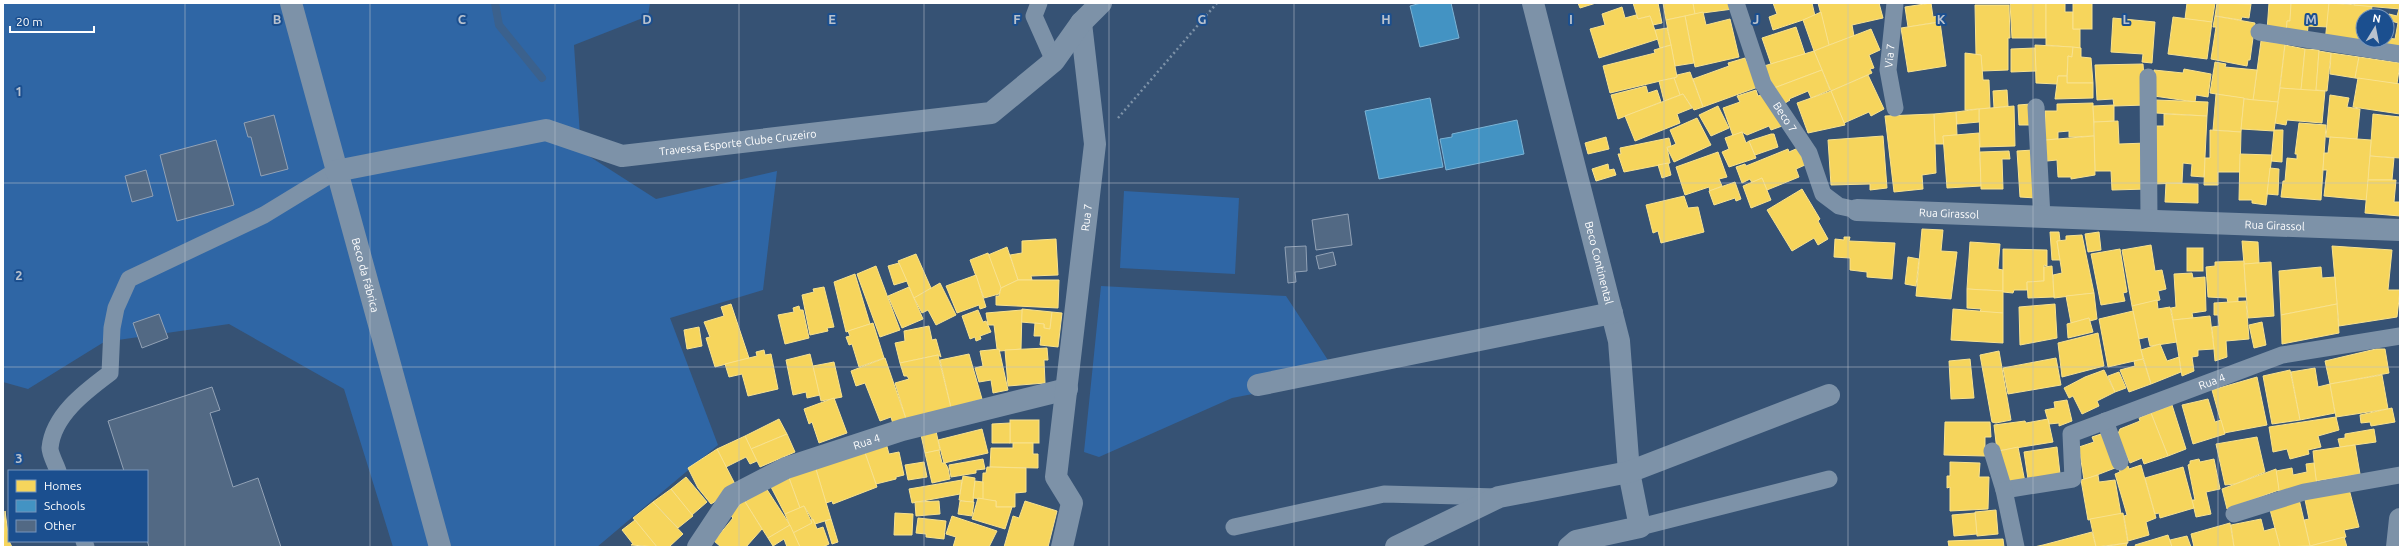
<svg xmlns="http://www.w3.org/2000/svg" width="2403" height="550" font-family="Ubuntu,sans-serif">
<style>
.green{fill:#2f66a5}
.homes{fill:#f6d55c;stroke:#f9e28d}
.schools{fill:#4393c3;stroke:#7bb3d5}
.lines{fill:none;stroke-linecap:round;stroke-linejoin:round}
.stream{stroke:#3b618d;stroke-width:8}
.building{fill:#526984;stroke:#92a2b6}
.path{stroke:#7d92a8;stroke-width:2.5;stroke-dasharray:2 3;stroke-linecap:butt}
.service{stroke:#7d92a8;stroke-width:17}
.minor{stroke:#7d92a8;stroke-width:22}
.tertiary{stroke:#7d92a8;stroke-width:22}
.grid{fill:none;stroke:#b9c2ce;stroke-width:1;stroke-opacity:0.55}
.labels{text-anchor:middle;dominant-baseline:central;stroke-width:4;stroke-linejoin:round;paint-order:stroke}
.street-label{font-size:11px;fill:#fff;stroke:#1b4f8f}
.grid-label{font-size:13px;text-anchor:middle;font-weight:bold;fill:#b9c2ce;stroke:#1b4f8f;stroke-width:4;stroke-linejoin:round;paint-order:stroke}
</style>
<rect width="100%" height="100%" fill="#365274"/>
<g class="green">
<polygon points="3,3 650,3 648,16 574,45 581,151 656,199 777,171 763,290 670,318 718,445 597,547 393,547 344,389 229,324 104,342 28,389 3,382"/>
<polygon points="1124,191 1239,198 1235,274 1120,268"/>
<polygon points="1101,286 1286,296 1339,377 1232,398 1099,457 1084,452"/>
</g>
<g class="homes">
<polygon points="1578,3 1596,3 1580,8"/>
<polygon points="1633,3 1658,3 1662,23 1653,25 1650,16 1638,19"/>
<polygon points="1663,3 1693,3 1695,14 1666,20"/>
<polygon points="1693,3 1730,3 1733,9 1695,14"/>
<polygon points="1773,3 1812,3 1815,16 1773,30 1769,17 1777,14"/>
<polygon points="1818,3 1879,3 1883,18 1852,25 1854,36 1829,45"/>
<polygon points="1931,3 1933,17 1938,16 1938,22 1908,27 1905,7"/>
<polygon points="2010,3 2046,3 2046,38 2012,38"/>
<polygon points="2046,3 2065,3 2065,12 2073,12 2073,29 2080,29 2080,48 2046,45"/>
<rect x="2073" y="3" width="19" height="26"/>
<polygon points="2187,3 2215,3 2212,22 2185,19"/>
<polygon points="2217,3 2251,4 2249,18 2242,17 2241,20 2215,16"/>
<polygon points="2269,3 2291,3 2290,21 2287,21 2286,35 2267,31"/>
<polygon points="2291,3 2329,3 2328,27 2308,26 2307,39 2286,35 2287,21 2290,21"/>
<polygon points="2329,3 2372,6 2371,16 2363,16 2363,40 2369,40 2369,45 2325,42"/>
<polygon points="2354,3 2400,3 2400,9 2354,5"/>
<polygon points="1975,5 2009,5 2010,38 2008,38 2008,70 1982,71 1981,55 1976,55"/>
<polygon points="1622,7 1625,18 1636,15 1638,19 1650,16 1658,39 1599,58 1590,29 1605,25 1602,14"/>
<polygon points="2399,9 2400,9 2400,54 2385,51 2387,38 2395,39 2398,23 2388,20 2389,14 2397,16"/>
<polygon points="1703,12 1706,25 1730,19 1739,57 1695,67 1685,16"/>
<polygon points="1821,12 1829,45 1814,51 1803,20"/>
<polygon points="1685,16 1694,63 1675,66 1666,20"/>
<polygon points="2215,16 2255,23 2250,60 2248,60 2247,66 2211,59 2216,27 2213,27"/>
<polygon points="2173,17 2212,22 2207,59 2168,54"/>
<polygon points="2113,18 2155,22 2152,63 2142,62 2143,54 2111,52"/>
<polygon points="1940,22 1946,66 1908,72 1901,28"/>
<polygon points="1796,27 1805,54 1771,64 1762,38"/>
<polygon points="1667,28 1671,45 1660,48 1655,30"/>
<polygon points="1871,29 1880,50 1869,55 1874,68 1870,69 1872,73 1831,91 1814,51"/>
<polygon points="2261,41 2285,44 2278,102 2253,100"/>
<polygon points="1671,45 1677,77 1610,93 1603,66 1655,53 1654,50"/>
<polygon points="2035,45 2073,47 2072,57 2068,56 2067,76 2058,76 2057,84 2036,83"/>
<polygon points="2285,45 2305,49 2301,90 2280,88"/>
<polygon points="2073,47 2081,48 2081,57 2091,58 2093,83 2067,83 2068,56 2072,57"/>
<polygon points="2035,48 2036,71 2011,72 2011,49"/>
<polygon points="2305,49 2319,50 2316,92 2301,90"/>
<polygon points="1814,51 1822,70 1774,88 1764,66"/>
<polygon points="2319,51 2331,53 2327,91 2316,90"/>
<polygon points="1965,53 1981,55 1983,80 1989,80 1990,108 1965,110"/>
<polygon points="2331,53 2359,57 2355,78 2330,74"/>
<polygon points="2359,57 2400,63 2397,84 2355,78"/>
<polygon points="1745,58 1758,87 1703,107 1693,79 1729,66 1728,63"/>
<polygon points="2215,62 2226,64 2225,67 2257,70 2253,100 2210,93"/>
<polygon points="2143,64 2146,105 2114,106 2113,99 2097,100 2095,65"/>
<polygon points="2184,69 2211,74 2208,97 2196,95 2195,102 2154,96 2154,70 2183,73"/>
<polygon points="1822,70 1830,90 1811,98 1808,91 1789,99 1790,100 1782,105 1774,88"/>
<polygon points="1690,72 1703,107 1694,110 1683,94 1680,95 1674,78 1677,77 1677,75"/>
<polygon points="1868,75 1884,109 1871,116 1869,112 1844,123 1831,91"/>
<polygon points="2058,76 2067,76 2067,83 2093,83 2093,98 2055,99"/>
<polygon points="1674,78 1680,95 1664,101 1659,81"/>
<polygon points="2358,78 2400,84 2400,114 2353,107"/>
<polygon points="1646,86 1648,93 1657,90 1661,102 1618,119 1611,95"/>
<polygon points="2280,88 2325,91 2322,123 2287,120 2286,125 2275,123"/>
<polygon points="1756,90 1758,96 1766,93 1785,125 1771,130 1769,126 1747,135 1742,132 1733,136 1723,108 1740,102 1737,96"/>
<polygon points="2007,90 2008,106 1994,108 1993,91"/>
<polygon points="1831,91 1845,125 1808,133 1797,103"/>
<polygon points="1683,94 1692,108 1677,114 1680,123 1635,141 1625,116"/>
<polygon points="2216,94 2244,98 2241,132 2213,130"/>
<polygon points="2330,95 2349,98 2347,107 2360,109 2357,139 2326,137"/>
<polygon points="2244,99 2278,102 2274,131 2241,129"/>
<polygon points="2156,100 2208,102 2207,116 2156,113"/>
<polygon points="2093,103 2094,136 2069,137 2069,131 2058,132 2058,139 2045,140 2045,111 2057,111 2057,104"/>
<polygon points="2031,104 2032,125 2019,125 2018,105"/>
<polygon points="2114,105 2114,121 2094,122 2093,106"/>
<polygon points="1718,106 1729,128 1711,136 1699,115"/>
<polygon points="2014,106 2015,146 1980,147 1979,109"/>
<polygon points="1979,109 1979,122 1957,124 1956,112"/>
<polygon points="1956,112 1957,135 1943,136 1944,144 1935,144 1934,114"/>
<polygon points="1934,114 1936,173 1922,175 1923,189 1894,192 1885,116"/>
<polygon points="2164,114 2207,116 2204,177 2191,176 2192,164 2183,163 2182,183 2153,184 2154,126 2164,126"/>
<polygon points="2373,114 2400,117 2400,158 2370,156"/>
<polygon points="1697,118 1711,145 1674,162 1667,148 1676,144 1670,130"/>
<polygon points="2118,121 2119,144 2147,143 2148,189 2112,190 2111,171 2095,171 2094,122"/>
<polygon points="2299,123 2326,125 2321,200 2281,197 2283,181 2285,181 2287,158 2297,159 2297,154 2295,154"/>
<polygon points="2210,130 2241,132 2240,172 2218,172 2218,185 2204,185 2205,158 2210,158"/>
<polygon points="2274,130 2283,130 2282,162 2271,161"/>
<polygon points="1742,132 1746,143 1749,141 1756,158 1729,167 1722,152 1729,149 1725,138"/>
<polygon points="1979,133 1981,186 1947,188 1943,136"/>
<polygon points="1771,134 1774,134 1778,147 1755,155 1749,141"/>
<polygon points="1883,136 1887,188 1870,190 1870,184 1831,185 1828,140"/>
<polygon points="2094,136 2095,175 2071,179 2071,177 2058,177 2057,160 2047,161 2045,140"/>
<polygon points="1606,137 1609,149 1588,154 1585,143"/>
<polygon points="2330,137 2371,140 2367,200 2324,196 2327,170 2323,170 2324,153 2328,153"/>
<polygon points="1669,138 1671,146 1667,147 1670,163 1624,172 1618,154 1621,154 1620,148"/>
<polygon points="1798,148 1805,165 1796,169 1799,177 1767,190 1762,178 1752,183 1750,179 1742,183 1736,167 1745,164 1746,166 1788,149 1789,152"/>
<polygon points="2033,150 2036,198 2020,197 2017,151"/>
<polygon points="2009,151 2010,159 2002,159 2003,189 1981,189 1980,152"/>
<polygon points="1718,152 1727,177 1719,179 1722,186 1710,191 1709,187 1685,195 1676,167"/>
<polygon points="2240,154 2272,155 2266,205 2252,203 2252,200 2239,200"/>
<polygon points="2370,156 2394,158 2392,180 2368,180"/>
<polygon points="1668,163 1671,175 1662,178 1658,165"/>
<polygon points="1608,164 1609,170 1614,169 1616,175 1596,181 1592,169"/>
<polygon points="2270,168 2279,169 2278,195 2267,194"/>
<polygon points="1762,178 1771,200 1751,208 1743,186"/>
<polygon points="2368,180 2396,180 2394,202 2400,202 2400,216 2365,213"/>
<polygon points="1735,182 1741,199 1736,201 1735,198 1714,205 1709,191"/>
<polygon points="2166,183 2198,184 2198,203 2165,202"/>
<polygon points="1802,189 1820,219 1818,221 1828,239 1818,245 1814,238 1792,251 1767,210"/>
<polygon points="1684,196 1688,208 1698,207 1704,232 1661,243 1658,231 1653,233 1646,205"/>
<polygon points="1922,229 1943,230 1941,251 1957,252 1951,299 1916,296"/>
<polygon points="2050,232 2059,232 2060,241 2057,241 2060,260 2052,260"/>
<polygon points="2099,232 2101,250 2088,252 2085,234"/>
<polygon points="2082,235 2094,293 2054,298 2053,275 2062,273 2057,241 2066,240 2066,236"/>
<polygon points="1844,237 1850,237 1849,241 1895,243 1892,279 1867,277 1867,272 1850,270 1850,258 1834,257 1835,239 1844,240"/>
<polygon points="1056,239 1058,275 1031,276 1032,280 1018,280 1010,255 1022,253 1022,241"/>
<polygon points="2242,241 2258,242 2259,263 2244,264"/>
<polygon points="1970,242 2000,244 1998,269 2003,270 2003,291 1967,289"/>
<polygon points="2151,245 2155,271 2162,270 2166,289 2158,291 2160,300 2132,306 2122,250"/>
<polygon points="2332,246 2392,250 2388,290 2400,290 2397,317 2339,326"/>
<polygon points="1007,247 1018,280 1001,288 988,255"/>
<rect x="2187" y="248" width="16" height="23"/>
<polygon points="2003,249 2047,250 2047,266 2044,265 2044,281 2027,282 2027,290 2014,290 2013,293 2003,292"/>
<polygon points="2120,249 2127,292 2123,293 2125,301 2101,305 2091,254"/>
<polygon points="988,253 1001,288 999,294 984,298 970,260"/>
<polygon points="916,254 931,288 914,298 898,261"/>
<polygon points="1908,257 1919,259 1916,286 1905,284"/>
<polygon points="2244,261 2246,297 2238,297 2238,302 2228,303 2227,298 2208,297 2206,267 2215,266 2215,262"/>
<polygon points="2271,262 2274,316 2248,318 2244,264"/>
<polygon points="899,263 907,281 894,285 888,266"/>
<polygon points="876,266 900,330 880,337 857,274"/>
<polygon points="2052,266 2054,297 2028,298 2027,282 2044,281 2044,267"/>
<polygon points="2321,267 2322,278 2335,277 2337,304 2281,315 2279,271"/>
<polygon points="2192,273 2193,278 2205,277 2206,311 2192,313 2193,318 2173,320 2171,308 2176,307 2174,274"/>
<polygon points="855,274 870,324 846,332 834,282"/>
<polygon points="976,275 986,307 980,309 979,305 957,313 946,286"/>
<polygon points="1018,280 1059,280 1058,308 996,305 996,296 999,296 1001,288"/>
<polygon points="940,283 956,315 936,325 928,310 922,313 914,298"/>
<polygon points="824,287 834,327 827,328 828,331 810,335 802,295 814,292 813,289"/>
<polygon points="909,287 923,319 902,328 888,296"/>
<polygon points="1967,289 2003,291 2003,313 1980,312 1981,309 1967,308"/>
<polygon points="2094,293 2097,319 2090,321 2089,318 2071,323 2066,296"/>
<polygon points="2157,300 2158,309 2170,307 2177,342 2150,346 2148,337 2139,339 2132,306"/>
<polygon points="2246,301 2249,339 2226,341 2227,357 2215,361 2212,327 2219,326 2218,315 2214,315 2214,303"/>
<polygon points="731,304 749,358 715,367 706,338 710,337 704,322 724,316 721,307"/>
<polygon points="2055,304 2057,338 2020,345 2019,307"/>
<polygon points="2337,304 2339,333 2282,344 2281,315"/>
<polygon points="799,306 800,310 803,310 809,338 785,344 778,315 794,312 793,308"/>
<polygon points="1022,309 1052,312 1050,329 1044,328 1044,324 1021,322"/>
<polygon points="1953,309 2003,313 2003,343 1951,340"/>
<polygon points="978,310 983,322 986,321 991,332 980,336 981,339 976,341 975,337 970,339 962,316"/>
<polygon points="1022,310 1021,349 1000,351 997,349 994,325 988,325 986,313"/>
<polygon points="2133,311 2143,359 2108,367 2099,319"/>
<polygon points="1052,312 1062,313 1058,347 1040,345 1041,336 1034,336 1035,323 1044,324 1044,328 1050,329"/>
<polygon points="2210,316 2214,349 2198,350 2198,356 2192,357 2194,371 2182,376 2173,320"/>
<polygon points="2089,318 2093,332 2068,338 2067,324"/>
<polygon points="2262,322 2266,345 2254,348 2249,325"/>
<polygon points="873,323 884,358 859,367 852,344 849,345 846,337 850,336 848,331"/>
<polygon points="929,326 932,340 936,339 941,357 938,355 900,363 895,343 905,341 904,331"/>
<polygon points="699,327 702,346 687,349 684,330"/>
<polygon points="2098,333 2104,366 2062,377 2058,343"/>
<polygon points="2160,344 2167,361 2179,357 2181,372 2151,384 2141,350"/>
<polygon points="1047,348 1048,360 1044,360 1045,383 1008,386 1005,350"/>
<polygon points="999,349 1008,390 993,393 991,380 979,382 975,368 983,366 980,351"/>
<polygon points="2376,349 2385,349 2389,373 2330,384 2325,361"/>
<polygon points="764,350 765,355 771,354 778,389 748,396 742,374 729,377 725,364 757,356 756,352"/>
<polygon points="1999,351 2011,420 1996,423 1992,422 1980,355"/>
<polygon points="810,354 820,395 807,398 806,392 793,395 786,360"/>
<polygon points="969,354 982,399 951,408 940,360"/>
<polygon points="938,355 951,408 906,419 895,383 909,379 907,376 904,376 900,363"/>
<polygon points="885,358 906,419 893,424 891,417 880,421 865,383 856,386 851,371"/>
<polygon points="2056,358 2061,385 2008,394 2003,368"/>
<polygon points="1970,359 1974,398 1951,399 1949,361"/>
<polygon points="2143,359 2151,384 2129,392 2120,370 2135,366 2134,361"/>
<polygon points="834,362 842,397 821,401 813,366"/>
<polygon points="2315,368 2318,387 2330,384 2335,413 2300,420 2291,372"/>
<polygon points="2104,370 2115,392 2097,401 2099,406 2082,414 2073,396 2069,398 2064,388 2085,377"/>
<polygon points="2290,370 2300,420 2272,424 2263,376"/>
<polygon points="2119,372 2126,388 2115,392 2108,376"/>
<polygon points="2382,375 2388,409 2336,417 2330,384"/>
<polygon points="2257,377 2267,425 2224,433 2212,390"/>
<polygon points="834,398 847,433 819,443 812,422 809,424 804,409"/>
<polygon points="2208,399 2215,422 2221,420 2225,434 2193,444 2182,405"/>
<polygon points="2067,400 2072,421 2059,426 2059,423 2049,424 2045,410 2055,408 2054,402"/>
<polygon points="2172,405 2186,449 2168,456 2151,413"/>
<polygon points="2392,408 2395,422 2371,426 2370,422 2361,423 2360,415"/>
<polygon points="2151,413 2168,456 2144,464 2142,458 2130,463 2117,436 2120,429 2140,421 2139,418"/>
<polygon points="2336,417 2339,430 2318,436 2321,447 2308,450 2309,454 2290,459 2287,449 2273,452 2269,427"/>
<polygon points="779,419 787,434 751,449 745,436"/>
<polygon points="2048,419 2053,442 1997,451 1994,425 2025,421 2026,423"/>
<rect x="1010" y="420" width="29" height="23"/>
<polygon points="1945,422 1990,422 1991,437 1985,437 1985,456 1944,455"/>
<polygon points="1010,423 1010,443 992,443 992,424"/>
<polygon points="982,429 988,453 944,463 938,440"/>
<polygon points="2374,429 2376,442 2340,447 2338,439 2345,438 2345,434"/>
<polygon points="936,431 940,450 925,453 921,435"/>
<polygon points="2104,433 2115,468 2084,480 2079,447 2094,442 2092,437"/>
<polygon points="787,434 795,452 760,467 751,449"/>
<polygon points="745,436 757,461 750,464 746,457 726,467 717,449"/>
<polygon points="2257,437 2265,472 2235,484 2225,485 2216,444"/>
<polygon points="886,443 889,454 899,452 904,475 896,477 896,479 876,484 864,450"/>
<polygon points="1013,443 1033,443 1033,454 1038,454 1038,468 990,467 991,448 1013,448"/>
<polygon points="2355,445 2360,474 2316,481 2313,451"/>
<polygon points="2018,447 2025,482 2006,485 1999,451"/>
<polygon points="2057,447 2060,474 2028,479 2024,452"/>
<polygon points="717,449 737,488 711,504 698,488 688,468"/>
<polygon points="864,450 877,487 833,504 832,501 826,503 815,466"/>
<polygon points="939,450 942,463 945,463 948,468 950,479 932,483 925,453"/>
<polygon points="983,459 985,469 976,470 976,473 951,477 949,465"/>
<polygon points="2199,459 2200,462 2214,459 2220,489 2206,492 2211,514 2196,517 2192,500 2195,500 2188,465 2190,464 2190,461"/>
<polygon points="924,462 927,477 908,480 905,465"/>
<polygon points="1950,462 1980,463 1979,477 1989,477 1988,509 1950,511 1950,487 1947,488 1947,476 1950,476"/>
<polygon points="2314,463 2317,486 2279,492 2276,471 2292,468 2293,475 2307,472 2306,464"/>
<polygon points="2141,465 2156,518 2146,522 2149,535 2128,541 2124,516 2127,515 2115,474 2120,472 2119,469 2128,466 2129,469"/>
<polygon points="815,466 831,519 815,524 804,506 800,508 789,478"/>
<polygon points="987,467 1026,468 1026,492 1015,493 1015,507 996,507 996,501 982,501 983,473 986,473"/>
<polygon points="2183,467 2194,508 2160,518 2159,513 2155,514 2145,478"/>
<polygon points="2276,469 2279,490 2227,509 2222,489"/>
<polygon points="2098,475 2099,482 2115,480 2121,514 2088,520 2081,480"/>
<polygon points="963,476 975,478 973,503 959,500"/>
<polygon points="686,477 707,502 692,515 671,489"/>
<polygon points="789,478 800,508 785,514 771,487"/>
<polygon points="962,480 960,494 912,503 909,489"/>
<polygon points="975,481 983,482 983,499 973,498"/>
<polygon points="766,488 790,525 768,538 745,502"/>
<polygon points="671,489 693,516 678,528 653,502"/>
<polygon points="2349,489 2359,527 2344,530 2346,537 2310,546 2304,520 2309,519 2304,495"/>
<polygon points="978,498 996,501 996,507 1012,507 1005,529 972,519"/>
<polygon points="2299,499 2310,546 2280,547 2269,506"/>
<polygon points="744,500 762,529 746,547 721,547 714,541 733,518 730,515"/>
<polygon points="939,501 940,514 916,516 915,502"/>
<polygon points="960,501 974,502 972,516 958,514"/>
<polygon points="1025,501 1057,511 1048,547 1004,547 1013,516 1019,518"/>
<polygon points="653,502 683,534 669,547 657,547 633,518"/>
<polygon points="804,506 812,523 793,533 785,514"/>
<polygon points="1996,510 1998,534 1977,536 1975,512"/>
<polygon points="5,511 9,541 12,547 3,547"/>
<polygon points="895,513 913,514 912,535 894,535"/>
<polygon points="1975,513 1977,534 1954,536 1952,515"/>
<polygon points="2123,513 2128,543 2096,547 2090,519"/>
<polygon points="952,516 997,531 989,547 953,547 956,537 946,534"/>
<polygon points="918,518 946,521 944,539 926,537 926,534 916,533"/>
<polygon points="813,519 817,529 823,527 829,544 823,547 800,547 793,533 812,523 811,520"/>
<polygon points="831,519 838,542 832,544 825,521"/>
<polygon points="2261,519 2264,531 2275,528 2280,547 2234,547 2231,525"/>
<polygon points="635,520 657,547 631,545 633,544 622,530"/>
<polygon points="2230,523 2234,547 2194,547 2191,534"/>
<polygon points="790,525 800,547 787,547 784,539 773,546 768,538"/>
<polygon points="2092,532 2096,547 2034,547 2043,545"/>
<polygon points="2168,535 2172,547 2136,547 2135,545"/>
<polygon points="2187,536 2191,547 2172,547 2170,540"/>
<polygon points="2344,537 2347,547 2309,547 2310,546"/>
<polygon points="2003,539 2004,547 1949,547 1948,541"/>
<polygon points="2127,543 2126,547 2108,546"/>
</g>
<g class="schools">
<polygon points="1421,3 1451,3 1459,38 1420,47 1410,6"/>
<polygon points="1430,98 1443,167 1379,179 1365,111"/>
<polygon points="1517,120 1524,154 1446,170 1440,139 1452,137 1452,134"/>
</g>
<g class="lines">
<polyline class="stream" points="495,3 499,25 542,78"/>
</g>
<g class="building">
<polygon points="274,115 288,169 261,176 251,137 248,137 244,123"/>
<polygon points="216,140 234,205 177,221 160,155"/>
<polygon points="146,170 153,196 132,202 125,176"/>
<polygon points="1348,214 1352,245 1316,250 1312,220"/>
<polygon points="1306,246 1307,271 1295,272 1296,282 1288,283 1285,247"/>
<polygon points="1333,252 1336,265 1319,269 1316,256"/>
<polygon points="159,314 168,338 142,348 133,323"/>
<polygon points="212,387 220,410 210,413 233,487 258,478 281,547 149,547 147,540 147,471 124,471 108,421"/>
</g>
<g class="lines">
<polyline class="path" points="1118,118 1217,3"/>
<g class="service">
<polyline points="1039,3 1034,16 1054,61"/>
<path id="s1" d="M 1736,3 L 1763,84 L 1809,153 L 1823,194 L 1839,206 L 1857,210"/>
<polyline points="2259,32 2400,54"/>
<polyline points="2148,77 2149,221"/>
<polyline points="2036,107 2042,217"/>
<path id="s2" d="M 1895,108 L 1888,70 L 1895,3"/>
<polyline points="2105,421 2120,462"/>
<path id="s3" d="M 1992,451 L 2004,490 L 2073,479 L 2071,434 L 2282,355 L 2400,336"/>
<path d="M 58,471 C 56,465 50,454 50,448 C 53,415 86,391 110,373 L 112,328 L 116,308 L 129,279 L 264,215 L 336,171"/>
<polyline points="2004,490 2016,547"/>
<polyline points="2234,514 2304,492 2400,475"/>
<polyline points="1234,527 1384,494 1498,497"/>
<polyline points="1640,527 1829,479"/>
<polyline points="84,541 86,547"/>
</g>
<g class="minor">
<path id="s4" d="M 291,3 L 440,547"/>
<path id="s5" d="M 1533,3 L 1619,341 L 1629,472 L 1640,527 L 1576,541 L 1569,547"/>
<path id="s6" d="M 1857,210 L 2400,230"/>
<polyline points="1258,385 1612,313"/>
<path id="s7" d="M 698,547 L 732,496 L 786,468 L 902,430 L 1067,389"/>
<path id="s8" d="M 1062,547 L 1072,503 L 1056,477 L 1095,144 L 1081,23"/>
<polyline points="1396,547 1499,497 1629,472 1829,395"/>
<polyline points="2397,547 2400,519"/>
</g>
<path class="tertiary" id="s9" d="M 336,171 L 546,130 L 622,156 L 991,113 L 1054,61 L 1081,23 L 1101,3"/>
</g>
<path class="grid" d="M 185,3 L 185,547M 370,3 L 370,547M 555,3 L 555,547M 739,3 L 739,547M 924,3 L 924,547M 1109,3 L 1109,547M 1294,3 L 1294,547M 1479,3 L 1479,547M 1664,3 L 1664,547M 1848,3 L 1848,547M 2033,3 L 2033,547M 2218,3 L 2218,547M 3,183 L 2400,183M 3,367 L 2400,367"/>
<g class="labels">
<g class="street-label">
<text stroke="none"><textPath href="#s2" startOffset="53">Via 7</textPath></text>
<text stroke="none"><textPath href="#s1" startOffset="125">Beco 7</textPath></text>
<text stroke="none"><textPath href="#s9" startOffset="411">Travessa Esporte Clube Cruzeiro</textPath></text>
<text stroke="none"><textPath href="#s6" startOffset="92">Rua Girassol</textPath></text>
<text stroke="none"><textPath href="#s8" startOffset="337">Rua 7</textPath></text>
<text stroke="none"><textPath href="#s6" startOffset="418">Rua Girassol</textPath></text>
<text stroke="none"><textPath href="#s5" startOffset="268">Beco Continental</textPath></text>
<text stroke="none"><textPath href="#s4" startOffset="282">Beco da Fábrica</textPath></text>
<text stroke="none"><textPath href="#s3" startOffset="306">Rua 4</textPath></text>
<text stroke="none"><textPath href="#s7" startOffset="207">Rua 4</textPath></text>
</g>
</g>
<g class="grid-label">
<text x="277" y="24">B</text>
<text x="462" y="24">C</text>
<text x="647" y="24">D</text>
<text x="832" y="24">E</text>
<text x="1017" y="24">F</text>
<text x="1202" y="24">G</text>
<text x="1386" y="24">H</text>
<text x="1571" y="24">I</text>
<text x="1756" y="24">J</text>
<text x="1941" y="24">K</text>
<text x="2126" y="24">L</text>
<text x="2311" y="24">M</text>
<text x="19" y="96">1</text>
<text x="19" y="280">2</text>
<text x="19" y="463">3</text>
</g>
<rect width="2403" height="550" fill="none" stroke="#ffffff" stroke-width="8"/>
<rect x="8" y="470" width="140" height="72" fill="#1b4f8f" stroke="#7695bc"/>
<rect x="16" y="480" width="20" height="12" fill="#f6d55c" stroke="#7695bc"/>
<text x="44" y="490" font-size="12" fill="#ffffff">Homes</text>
<rect x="16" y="500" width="20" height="12" fill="#4393c3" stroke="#7695bc"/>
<text x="44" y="510" font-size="12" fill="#ffffff">Schools</text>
<rect x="16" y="520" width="20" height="12" fill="#526984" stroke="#7695bc"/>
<text x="44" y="530" font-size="12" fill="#ffffff">Other</text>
<g transform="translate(2375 28) rotate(10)"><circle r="19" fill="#1b4f8f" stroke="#7695bc"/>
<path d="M0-3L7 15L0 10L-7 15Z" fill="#b9c2ce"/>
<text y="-6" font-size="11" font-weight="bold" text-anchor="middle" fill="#ffffff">N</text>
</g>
<path d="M10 26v6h84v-6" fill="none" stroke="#ffffff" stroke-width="2"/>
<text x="16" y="26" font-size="12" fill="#ffffff" stroke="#1b4f8f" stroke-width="3" paint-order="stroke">20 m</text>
</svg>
